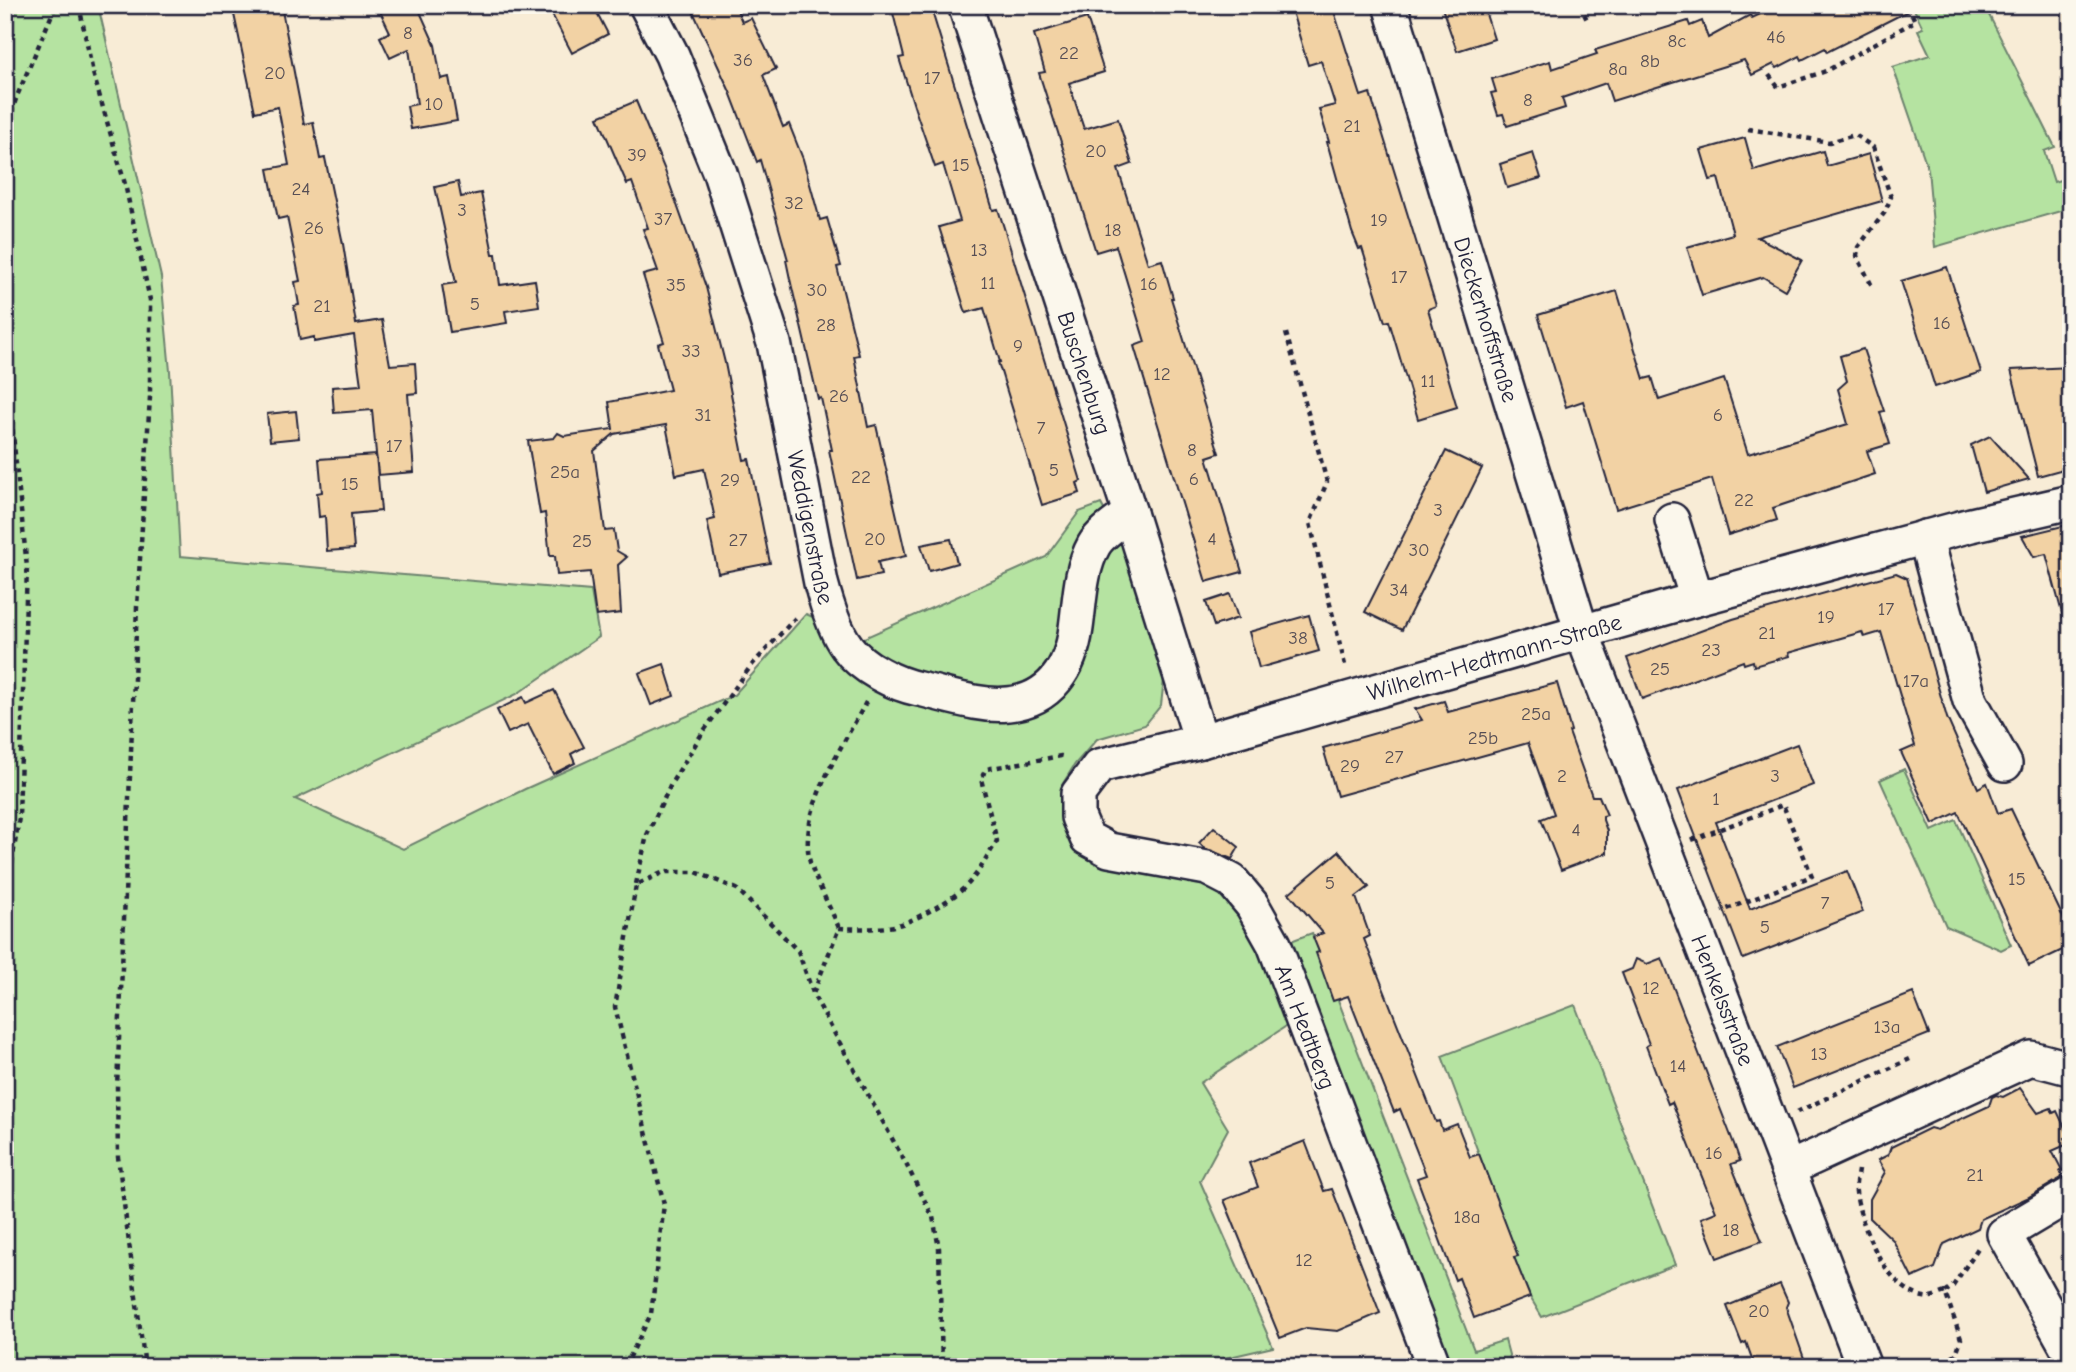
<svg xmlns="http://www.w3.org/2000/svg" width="2076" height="1372" font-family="'Comic Neue',sans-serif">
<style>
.green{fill:#b5e3a1;stroke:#6c826e;stroke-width:2}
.building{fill:#f2d2a4;stroke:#22223b;stroke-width:2}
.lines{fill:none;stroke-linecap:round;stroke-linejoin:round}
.minor-casing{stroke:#22223b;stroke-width:38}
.path{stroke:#22223b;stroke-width:4.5;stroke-dasharray:5 5;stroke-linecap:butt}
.minor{stroke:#fbf7ec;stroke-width:33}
.labels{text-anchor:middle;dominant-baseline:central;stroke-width:6;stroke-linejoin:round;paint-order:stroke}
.number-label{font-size:19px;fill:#564e55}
.street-label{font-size:23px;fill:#22223b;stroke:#fbf7ec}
</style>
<rect width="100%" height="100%" fill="#f8ecd6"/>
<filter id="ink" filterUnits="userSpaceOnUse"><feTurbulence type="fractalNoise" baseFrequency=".0143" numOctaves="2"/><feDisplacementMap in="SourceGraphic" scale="14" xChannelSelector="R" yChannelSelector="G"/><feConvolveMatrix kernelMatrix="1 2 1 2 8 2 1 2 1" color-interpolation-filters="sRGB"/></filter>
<g filter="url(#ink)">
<g class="green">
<polygon points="5,5 98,5 161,277 170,371 180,556 591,591 599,637 517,694 295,799 403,849 525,789 734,695 806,614 862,639 1046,557 1079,512 1101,504 1124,547 1160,655 1164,679 1161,705 1145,725 1097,739 1075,764 1062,785 1060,811 1077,838 1201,877 1241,905 1259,953 1312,933 1474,1350 1505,1340 1512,1366 1446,1367 1310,1021 1285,1027 1200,1083 1228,1129 1200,1181 1273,1347 1186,1367 5,1367"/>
<polygon points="1912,5 1999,5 2001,8 1989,15 2055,147 2044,151 2054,182 2063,179 2071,208 1935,247 1928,169 1893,67 1930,55 1918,30 1923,28"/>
<polygon points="1904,769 1932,831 1956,820 2011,945 2001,950 1946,926 1880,780"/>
<polygon points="1575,1005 1675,1265 1542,1317 1530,1297 1514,1257 1517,1255 1442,1056"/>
</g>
<g class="building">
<polygon points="232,5 281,5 304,124 313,122 320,159 325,158 343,244 356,324 382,320 390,365 415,363 417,393 408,394 414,472 378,475 372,410 334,413 332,387 361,385 354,335 314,342 314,337 300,340 294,306 299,305 295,282 300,281 287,217 278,219 268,169 289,165 278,107 255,112"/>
<polygon points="377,5 417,5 435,45 441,79 449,77 457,121 411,129 407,106 417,104 409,49 390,58 380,37 390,32"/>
<polygon points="547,5 593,5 608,34 572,53"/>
<polygon points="690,5 735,5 742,22 751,18 776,69 763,75 783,127 789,124 803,159 820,220 827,218 841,266 837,267 859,355 854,356 868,427 876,425 906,556 878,562 881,575 857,580 829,450 832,450 821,398 818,399 790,279 786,260 788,260 760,160 757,162 730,92"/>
<polygon points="891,5 930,5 993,210 998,209 1005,231 1081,481 1077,483 1080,493 1042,505 998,362 1000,362 984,308 966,313 939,227 960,221 943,164 935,167 915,109 899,58 904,57"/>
<polygon points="1290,5 1332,5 1361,96 1370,93 1436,306 1428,309 1457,407 1418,419 1389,321 1385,322 1362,248 1359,249 1352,232 1327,142 1329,142 1319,109 1335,105 1321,61 1308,65"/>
<polygon points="1441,5 1483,5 1494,39 1457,51"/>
<polygon points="1780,5 1920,5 1827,52 1825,48 1802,60 1800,56 1777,68 1774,64 1752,75 1744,60 1612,101 1606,83 1562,98 1565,108 1507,126 1503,114 1498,115 1491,93 1496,92 1492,79 1550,61 1552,69 1597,54 1595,50 1688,21 1690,26 1702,21 1708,38 1750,15 1752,18"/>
<polygon points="1087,18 1104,72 1069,83 1084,129 1118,119 1132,164 1118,169 1148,264 1162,260 1173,298 1171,298 1219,453 1207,457 1242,572 1206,582 1134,346 1145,342 1116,246 1096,252 1039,73 1045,72 1034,34"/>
<polygon points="636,101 664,168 706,287 725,363 744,460 749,459 770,563 718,573 707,521 715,519 704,469 676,475 666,425 614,434 594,451 605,531 614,530 617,551 627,557 618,565 621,613 596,616 590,572 557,575 555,556 550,556 545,513 540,514 528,441 554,438 558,433 564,436 613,429 609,402 670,390 658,344 664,342 643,275 658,271 643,229 648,228 632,182 627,184 598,117"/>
<polygon points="1745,138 1754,171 1823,151 1827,166 1869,154 1882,201 1757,237 1802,260 1785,290 1763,277 1702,295 1687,247 1733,234 1718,178 1710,180 1701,150"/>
<polygon points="1533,153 1541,178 1507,188 1500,164"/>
<polygon points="458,182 461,197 481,193 493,254 496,254 500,285 535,280 539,306 505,311 507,323 450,332 442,285 456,283 435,187"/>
<polygon points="1947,267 1981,372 1935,387 1901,281"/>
<polygon points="1617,291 1644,379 1652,377 1659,400 1724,379 1748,454 1848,424 1838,389 1847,381 1840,356 1863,349 1884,411 1880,412 1890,444 1867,451 1875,474 1773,508 1777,520 1728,535 1712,479 1616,509 1583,401 1566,407 1538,315"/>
<polygon points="2071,367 2071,467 2038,476 2011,370"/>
<polygon points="296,411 299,438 270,441 267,414"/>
<polygon points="1990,436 2029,479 1984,492 1971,445"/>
<polygon points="1446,451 1482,468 1402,630 1365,612"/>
<polygon points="376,455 381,511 351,514 354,549 327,551 325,516 319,517 317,493 322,492 319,459"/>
<polygon points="2071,524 2071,616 2063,617 2046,554 2034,557 2022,536"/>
<polygon points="951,539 957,563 929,571 921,545"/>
<polygon points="1896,573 1907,578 1947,718 1978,788 1987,783 1998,813 2011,809 2071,934 2071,946 2029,966 1958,812 1933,824 1901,752 1915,746 1881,632 1864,637 1862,632 1788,653 1789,656 1754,666 1753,661 1744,664 1743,661 1642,699 1627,658 1733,619"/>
<polygon points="1230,594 1238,618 1214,626 1206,602"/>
<polygon points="1309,615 1319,651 1259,668 1249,632"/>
<polygon points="664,664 674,696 651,705 639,673"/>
<polygon points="1557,683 1571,731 1569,732 1592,796 1599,796 1607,815 1603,816 1603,820 1607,831 1607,853 1561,870 1541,819 1554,814 1528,743 1337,796 1323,748 1422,720 1415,709 1444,701 1448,712"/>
<polygon points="554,690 584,747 571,754 575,763 553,774 528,724 508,733 497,710 523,697 526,703"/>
<polygon points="1797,744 1813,785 1716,822 1750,909 1847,871 1863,912 1743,959 1678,790"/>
<polygon points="1214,827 1239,847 1232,859 1204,848 1199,843"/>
<polygon points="1339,851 1369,887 1356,897 1370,936 1364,939 1436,1122 1439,1121 1442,1130 1457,1124 1470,1157 1479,1154 1518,1256 1514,1257 1530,1297 1474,1318 1459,1278 1455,1280 1417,1178 1426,1175 1400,1109 1394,1112 1348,996 1333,1001 1316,953 1319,952 1313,937 1323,933 1289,893"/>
<polygon points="1662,958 1734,1144 1740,1161 1731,1164 1762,1241 1717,1258 1701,1218 1716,1212 1672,1102 1668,1104 1646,1046 1649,1044 1622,973 1632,969 1636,959 1647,964"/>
<polygon points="1913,993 1929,1034 1793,1088 1777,1047"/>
<polygon points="2020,1088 2038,1113 2051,1108 2053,1113 2057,1111 2069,1136 2065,1138 2068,1144 2052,1151 2062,1170 2060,1171 2063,1177 2027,1198 1981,1219 1978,1228 1944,1244 1935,1268 1912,1278 1893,1240 1870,1218 1870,1199 1885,1172 1878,1160 1888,1155 1891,1147 1930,1128 1937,1130 1989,1106 1992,1097 1996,1095 2003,1097"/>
<polygon points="1305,1141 1324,1191 1332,1189 1380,1313 1338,1331 1306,1328 1280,1338 1224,1200 1258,1187 1249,1163"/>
<polygon points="1780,1284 1788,1302 1786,1307 1807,1367 1755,1367 1746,1342 1742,1344 1727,1306"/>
</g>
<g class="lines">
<g class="minor-casing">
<g id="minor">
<path id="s1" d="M 646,5 L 672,55 L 720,173 L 774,343 L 821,583 C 826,602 835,631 847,647 C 862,668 895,684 919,689 C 947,695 980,707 1008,704 C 1051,700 1071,667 1076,628 C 1080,600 1080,570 1094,545 C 1101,533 1119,522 1130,513"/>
<path id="s2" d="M 965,5 L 1130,513 L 1201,741"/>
<path id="s3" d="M 1390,5 L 1582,633 L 1864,1367"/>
<polyline points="1672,520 1697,599"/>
<polyline points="1925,537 1970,701 2005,764"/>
<polyline points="1788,1169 2031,1058 2065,1067 2071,1067"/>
<polyline points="2071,1194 2004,1234 2071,1354"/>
<path id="s4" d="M 1434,1367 L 1274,944 L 1252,905 L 1232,881 L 1207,868 L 1109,850 L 1087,838 L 1078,817 L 1078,794 L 1099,766 L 1201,741 L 1697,599 L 1971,525 L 2071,502"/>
</g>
</g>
<g class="path">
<polyline points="79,5 93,73 125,184 150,300 150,397 137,607 117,1087 118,1157 145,1367"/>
<polyline points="1580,5 1588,22"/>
<polyline points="1769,75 1778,87 1826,71 1915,21 1908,5"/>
<polyline points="1748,129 1829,142 1855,135 1873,147 1891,197 1885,212 1858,247 1857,256 1873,288"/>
<polyline points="5,132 17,96 56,5"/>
<polyline points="1286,333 1327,482 1310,523 1346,669"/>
<polyline points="5,360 27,567 19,817 5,909"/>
<path d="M 866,702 C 843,746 800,807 809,858 C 812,874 832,911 839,928 L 813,994 L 906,1164 L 933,1217 L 939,1248 L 942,1367"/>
<polyline points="1692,840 1783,805 1812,876 1722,911"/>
<polyline points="636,884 647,835 672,782 703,732 751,666 799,614"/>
<path d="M 839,928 C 858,929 876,929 894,926 C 911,923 954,899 966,886 C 979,873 987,857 997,841 L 981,779 L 986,769 L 1061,756 L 1066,757"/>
<polyline points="1797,1112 1910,1059"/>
<path d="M 1858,1170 C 1857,1177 1855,1185 1856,1192 C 1860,1226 1887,1290 1924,1297 C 1930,1299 1938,1294 1945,1292"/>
<polyline points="625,1367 651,1314 664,1204 615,1007 636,885 664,872 696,872 737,889 798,951 813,993"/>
<polyline points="1935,1367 1956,1354 1961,1339 1945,1292 1953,1286 1978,1248"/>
</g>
<use href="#minor" class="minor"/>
</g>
</g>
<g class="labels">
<g class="number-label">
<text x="408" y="33">8</text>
<text x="1776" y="37">46</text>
<text x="1677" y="41">8c</text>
<text x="1069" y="53">22</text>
<text x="743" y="60">36</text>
<text x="1650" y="61">8b</text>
<text x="1618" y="69">8a</text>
<text x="275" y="73">20</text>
<text x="932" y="78">17</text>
<text x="1528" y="100">8</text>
<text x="434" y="104">10</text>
<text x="1352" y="126">21</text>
<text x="1096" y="151">20</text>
<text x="637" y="155">39</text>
<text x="961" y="165">15</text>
<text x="301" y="189">24</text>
<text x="794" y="203">32</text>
<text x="462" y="210">3</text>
<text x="663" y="219">37</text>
<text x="1379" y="220">19</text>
<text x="314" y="228">26</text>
<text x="1113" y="230">18</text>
<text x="979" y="250">13</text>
<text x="1399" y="277">17</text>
<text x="988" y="283">11</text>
<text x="1149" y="284">16</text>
<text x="676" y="285">35</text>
<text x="817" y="290">30</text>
<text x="475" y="304">5</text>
<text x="322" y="306">21</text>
<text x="1942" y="323">16</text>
<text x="826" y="325">28</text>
<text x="1018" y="346">9</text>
<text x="691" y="351">33</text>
<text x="1162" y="374">12</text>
<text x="1428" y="381">11</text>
<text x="839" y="396">26</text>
<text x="703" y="415">31</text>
<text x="1718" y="415">6</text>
<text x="1041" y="428">7</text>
<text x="394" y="446">17</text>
<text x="1192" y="450">8</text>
<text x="1054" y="470">5</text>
<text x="565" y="472">25a</text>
<text x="861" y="477">22</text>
<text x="1194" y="479">6</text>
<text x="730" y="480">29</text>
<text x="350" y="484">15</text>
<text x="1744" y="500">22</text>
<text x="1438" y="510">3</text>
<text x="875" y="539">20</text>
<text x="1212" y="539">4</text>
<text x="738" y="540">27</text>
<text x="582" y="541">25</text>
<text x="1419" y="550">30</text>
<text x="1399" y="590">34</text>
<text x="1886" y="609">17</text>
<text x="1826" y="617">19</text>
<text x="1767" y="633">21</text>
<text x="1298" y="638">38</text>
<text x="1711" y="650">23</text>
<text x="1660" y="669">25</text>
<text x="1916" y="681">17a</text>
<text x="1536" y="714">25a</text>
<text x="1483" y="738">25b</text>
<text x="1394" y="757">27</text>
<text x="1350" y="766">29</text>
<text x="1562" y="776">2</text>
<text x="1775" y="776">3</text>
<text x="1716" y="799">1</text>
<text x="1576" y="830">4</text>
<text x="2017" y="879">15</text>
<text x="1330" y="883">5</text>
<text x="1825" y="903">7</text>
<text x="1765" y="927">5</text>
<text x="1651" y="988">12</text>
<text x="1887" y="1027">13a</text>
<text x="1819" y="1054">13</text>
<text x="1678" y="1066">14</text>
<text x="1714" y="1153">16</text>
<text x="1975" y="1175">21</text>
<text x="1467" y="1217">18a</text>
<text x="1731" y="1230">18</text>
<text x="1304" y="1260">12</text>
<text x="1759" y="1311">20</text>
</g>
<g class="street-label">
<text stroke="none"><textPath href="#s3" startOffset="329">Dieckerhoffstraße</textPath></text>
<text stroke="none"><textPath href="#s2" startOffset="387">Buschenburg</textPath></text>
<text stroke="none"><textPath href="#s1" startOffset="550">Weddigenstraße</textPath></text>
<text stroke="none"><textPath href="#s4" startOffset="1172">Wilhelm-Hedtmann-Straße</textPath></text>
<text stroke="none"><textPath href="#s3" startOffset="1050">Henkelsstraße</textPath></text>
<text transform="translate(1305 1027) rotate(69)">Am Hedtberg</text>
</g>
</g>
<rect width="2076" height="1372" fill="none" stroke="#fbf7ec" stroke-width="28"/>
<rect x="14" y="14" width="2048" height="1344" fill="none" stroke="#22223b" stroke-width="2.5" filter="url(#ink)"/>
</svg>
